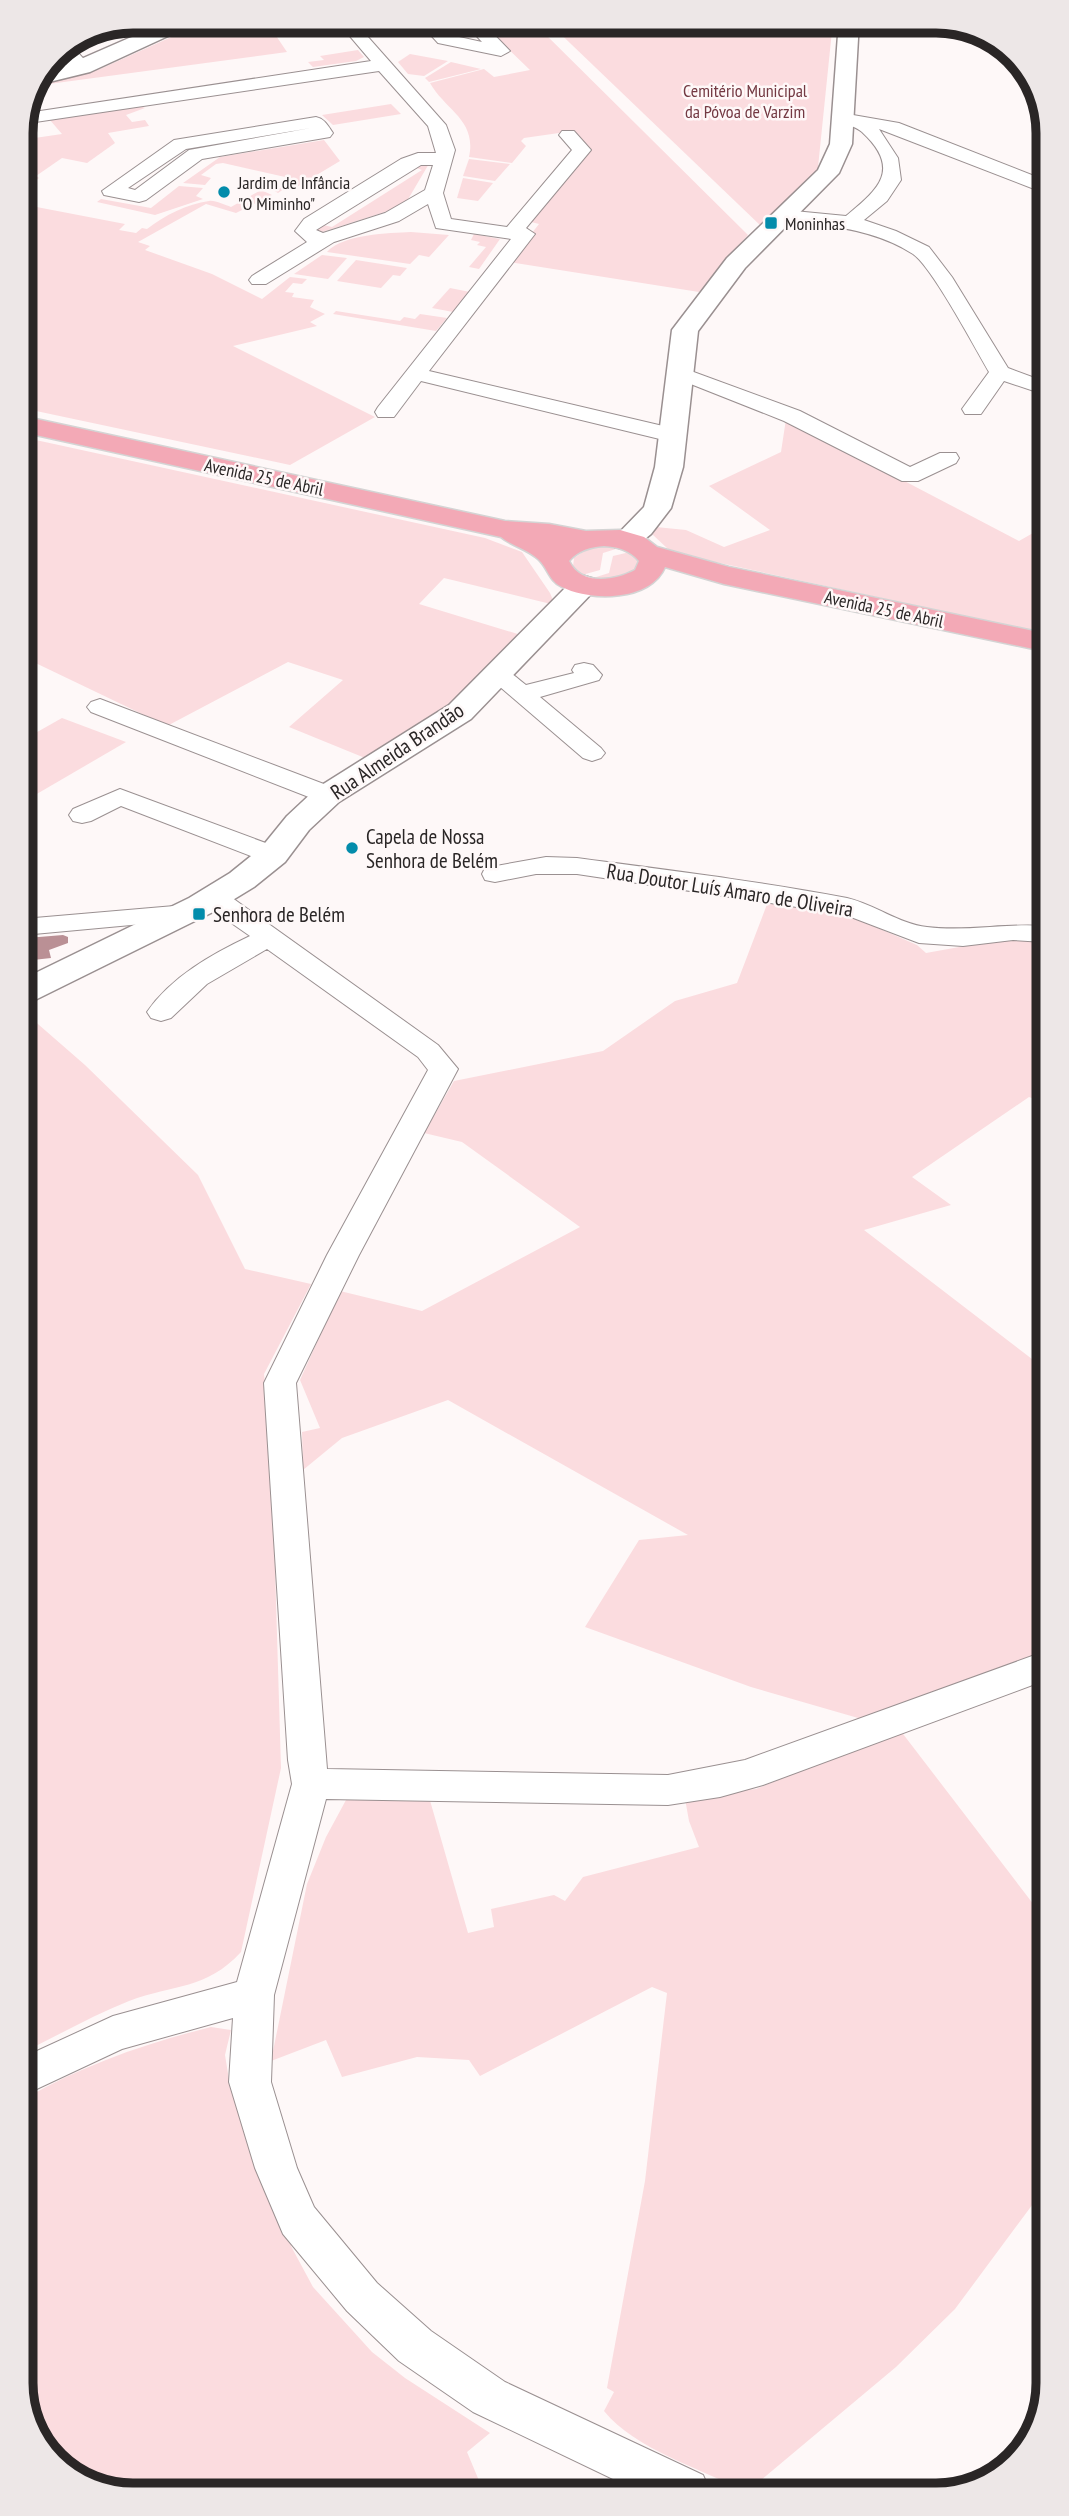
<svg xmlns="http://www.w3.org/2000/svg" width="1069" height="2516" font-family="'PT Sans Narrow',sans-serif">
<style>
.green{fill:#fbdcdf}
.water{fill:#ba9095}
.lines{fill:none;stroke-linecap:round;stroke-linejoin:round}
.minor-casing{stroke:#9a9091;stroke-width:2}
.tertiary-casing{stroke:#9a9091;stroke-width:3}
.secondary-casing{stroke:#9a9091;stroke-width:3}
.primary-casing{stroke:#d4d4d4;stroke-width:3}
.minor{fill:#fff;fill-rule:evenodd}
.tertiary{fill:#fff;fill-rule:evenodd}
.secondary{fill:#fff;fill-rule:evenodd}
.primary{fill:#f3a9b6;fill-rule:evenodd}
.poi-dot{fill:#038cab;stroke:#fef8f8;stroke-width:2.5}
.labels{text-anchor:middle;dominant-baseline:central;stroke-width:5;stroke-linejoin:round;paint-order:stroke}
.far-park-label{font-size:18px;fill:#733942;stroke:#fef8f8}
.far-poi-label{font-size:18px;fill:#2a2626;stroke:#fef8f8;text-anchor:start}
.far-street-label{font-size:18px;fill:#2a2626;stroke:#fef8f8}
.street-label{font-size:21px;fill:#2a2626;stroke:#fef8f8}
.poi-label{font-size:21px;fill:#2a2626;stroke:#fef8f8;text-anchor:start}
.rim{fill:none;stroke:#2a2626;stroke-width:9}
</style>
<rect width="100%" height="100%" fill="#fef8f8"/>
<g class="green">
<polygon points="207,21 266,21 287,52 49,84 50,87 38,89 40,86 100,69"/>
<path d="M 479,21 L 532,21 L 748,235 L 699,292 L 509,262 L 539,224 L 527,221 L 589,149 L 573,131 L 524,138 L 521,141 L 526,146 L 512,163 L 469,157 C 477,120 446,111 430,83 L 484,69 L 494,77 L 530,70 Z"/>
<polygon points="547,21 833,21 817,177 762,227"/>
<polygon points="358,50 364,57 356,61 313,67 308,62 324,60 320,56"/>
<polygon points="410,54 448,61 424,76 408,74 398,62"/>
<polygon points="451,62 481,69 429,82 425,78"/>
<polygon points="391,104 401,114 333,125 322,115"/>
<polygon points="140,106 145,108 126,115 132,122 145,120 149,126 108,133 115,143 87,163 62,158 36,176 39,178 21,190 21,140 62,134 50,120"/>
<polygon points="324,140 340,161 295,188 288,186 278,193 271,189 277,190 294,179 223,163 216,164 201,175 211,178 205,185 183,183 220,157"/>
<polygon points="469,159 510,164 495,181 463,176"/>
<polygon points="430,162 407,201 391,210 319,233 314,230 323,225 332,227 422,170 414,167"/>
<polygon points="463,178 493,183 478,201 457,198"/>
<polygon points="179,186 203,188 196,196 203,199 155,215 97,202 101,199 151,208"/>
<path d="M 261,190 L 272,195 L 236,213 L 206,204 L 138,242 L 150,246 L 145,250 L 212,274 L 262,299 L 290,277 L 307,279 L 302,284 L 293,283 L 285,292 L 294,293 L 292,297 L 314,300 L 310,307 L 325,314 L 310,322 L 317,326 L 233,346 L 375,417 L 290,465 L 22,408 L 21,204 L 125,224 L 119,230 L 136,233 L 142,228 L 147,229 C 165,215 187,204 209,201 C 215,200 225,205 231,207 Z"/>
<path d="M 411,232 L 449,235 L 429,257 L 419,255 L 410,264 L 327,252 C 343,234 389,233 411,232 Z"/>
<polygon points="474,234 500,239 479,269 469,267 486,247 477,245 480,242 471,240"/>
<polygon points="322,255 347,258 328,279 294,274"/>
<polygon points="356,260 407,268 400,276 393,275 381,288 337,281"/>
<polygon points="450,288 470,292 453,312 432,308"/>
<polygon points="336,311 400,321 404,317 415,319 420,314 447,318 436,331 333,314"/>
<polygon points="786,419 1019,541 1040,529 1043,532 1043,633 692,557 669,550 652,534 656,527 686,530 724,547 770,530 709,486 781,452"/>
<polygon points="22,437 485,538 522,552 550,593 555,605 444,578 419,604 521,635 452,711 365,758 289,727 343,680 288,662 167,726 23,657"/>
<polygon points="608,546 619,548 603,553 600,570 582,575 573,567 574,558 587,549"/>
<path d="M 630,552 L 640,559 L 641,564 C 628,578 611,581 593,578 L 609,573 L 613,556 Z"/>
<polygon points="62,718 126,742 23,802 23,740"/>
<polygon points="769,899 846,914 917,945 926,953 987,942 1040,939 1044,941 1045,1103 1029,1097 912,1177 951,1205 864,1230 1045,1369 1046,1653 865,1720 751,1687 585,1627 639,1540 688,1535 448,1400 342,1438 303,1470 302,1432 320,1428 300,1380 340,1291 422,1311 580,1227 462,1142 424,1133 454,1081 603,1051 675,1001 737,983"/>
<path d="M 23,1011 L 85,1065 L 198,1175 L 245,1269 L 311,1284 L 264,1374 L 271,1435 L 281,1768 L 241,1952 C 206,1990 174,1984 129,2001 C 94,2015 60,2034 26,2051 Z"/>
<path d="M 900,1730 L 1047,1922 L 1047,2185 L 955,2309 L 896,2367 L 760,2481 L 754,2490 L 742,2490 C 699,2468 635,2449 604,2411 L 614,2392 L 607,2388 L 645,2181 L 667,1993 L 652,1987 L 480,2076 L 469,2060 L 417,2057 L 342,2077 L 326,2040 L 271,2061 L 307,1884 L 326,1837 L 346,1800 L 366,1790 L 429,1797 L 468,1933 L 494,1927 L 491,1909 L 554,1895 L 565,1901 L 583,1877 L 699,1847 L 689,1821 L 684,1793 L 715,1793 L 756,1789 Z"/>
<path d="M 211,2027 L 231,2030 L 225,2055 L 230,2086 L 243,2129 L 292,2248 L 313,2287 L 372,2352 L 405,2378 L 490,2433 L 467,2452 L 480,2483 L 489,2492 L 126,2495 L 65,2472 L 27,2419 L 26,2098 C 83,2065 147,2043 211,2027 Z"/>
</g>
<polygon class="water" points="63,935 68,937 68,943 49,950 51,958 33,960 23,949 23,940 27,938"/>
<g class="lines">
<g class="minor-casing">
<g id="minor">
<path d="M 337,21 L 387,21 L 385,25 L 360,28 L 446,125 L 455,150 L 443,193 L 451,219 L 507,227 L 572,150 L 559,135 L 562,131 L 574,131 L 591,150 L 526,228 L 535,234 L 429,371 L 680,430 L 683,435 L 680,440 L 672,442 L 421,381 L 394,417 L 378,417 L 375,412 L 378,407 L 511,239 L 436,228 L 428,204 L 399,221 L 334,242 L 266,284 L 252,284 L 249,280 L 252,276 L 307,242 L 295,231 L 304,219 L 401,159 L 418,153 L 436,153 L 428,126 L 379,71 L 22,124 L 27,113 L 371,61 ZM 421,165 L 433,165 L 425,190 L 385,213 L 323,233 L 316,230 Z"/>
<polygon points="418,21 436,21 450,35 482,42 463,21 481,21 510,51 501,56 438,43"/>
<path d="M 72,46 L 91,67 L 88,71 C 74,74 65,63 58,52 Z"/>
<path d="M 853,115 L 899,123 L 1042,179 L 1042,192 L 879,129 L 898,158 L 901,180 L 887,201 L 864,220 L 896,231 L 929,247 L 952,277 L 1008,368 L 1043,381 L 1043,394 L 1004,381 L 981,414 L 965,414 L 962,409 L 989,372 C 975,348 932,267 913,254 C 882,234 846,227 810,224 C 799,223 781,225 774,216 L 784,210 L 846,216 C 877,190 903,170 862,132 C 856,127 849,126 844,120 Z"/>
<path d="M 316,117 C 325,119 328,126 333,133 L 330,137 L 202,159 L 146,200 L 139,202 L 104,195 L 102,191 L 174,140 ZM 311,128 L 189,150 L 135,190 L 128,188 L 186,149 Z"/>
<polygon points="680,367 800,411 910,467 940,453 956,453 959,458 956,463 918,481 902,481 784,421 673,377 669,373 673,369"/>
<path d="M 584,663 L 593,665 L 602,675 L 599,680 L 540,697 L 601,748 L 605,753 L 601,758 L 592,761 L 583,758 L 485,674 L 488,669 C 505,665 513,675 526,685 L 574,673 L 572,670 L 575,665 Z"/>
<polygon points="100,699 337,789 341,795 337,801 328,803 319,801 91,712 87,707 91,702"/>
<polygon points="120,789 282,849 286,855 282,861 273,863 264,861 121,806 91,821 82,823 73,821 69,815 73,809"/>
<path d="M 546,857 L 577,858 C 667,870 757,881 847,898 C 874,904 899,924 927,927 C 966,932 1005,923 1044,926 L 1044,942 L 1013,940 L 963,946 L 919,943 L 843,914 L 577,874 L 536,874 L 495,882 L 485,880 L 482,874 L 485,868 Z"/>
<path d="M 214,890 L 224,892 L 438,1045 L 458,1069 L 359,1255 L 296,1383 L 327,1769 L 668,1775 L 745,1760 L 1046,1651 L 1046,1680 L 763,1785 L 720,1797 L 668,1805 L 326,1799 L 274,1995 L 271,2082 L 297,2168 L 314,2207 L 377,2283 L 431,2331 L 505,2382 L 703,2475 L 710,2491 L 638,2491 L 473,2412 L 399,2361 L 347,2311 L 283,2234 L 255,2168 L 229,2082 L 233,2018 L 122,2049 L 26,2094 L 26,2056 L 113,2016 L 237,1982 L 292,1784 L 288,1760 L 264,1383 L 327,1255 L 428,1070 L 418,1057 L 267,949 L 207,984 L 171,1018 L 161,1021 L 151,1018 L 147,1012 C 171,977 212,954 250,936 L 204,904 L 200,898 L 204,892 Z"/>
<polygon points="186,905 196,907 200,913 196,919 23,935 23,919"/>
</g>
</g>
<g class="tertiary-casing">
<g id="tertiary">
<polygon points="839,21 859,21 852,144 839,173 745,268 698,331 683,467 671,508 651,534 635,547 625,549 615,547 611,541 644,507 655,467 672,330 727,258 818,170 830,144"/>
<polygon points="584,576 594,579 598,585 594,591 471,719 339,802 309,830 285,862 254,887 213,912 35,1000 23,1003 23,979 189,898 230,873 261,848 287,816 317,788 449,705 574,579"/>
</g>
</g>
<g class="secondary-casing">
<polygon id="secondary" points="168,21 195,21 192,25 90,72 41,84 47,70 74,62"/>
</g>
<g class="primary-casing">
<path id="primary" d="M 22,416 L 505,521 L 549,524 L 586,531 L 620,530 L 644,537 L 657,547 L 729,567 L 1043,633 L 1043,651 L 724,584 L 665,567 C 651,601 591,602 562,587 C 549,581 548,568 538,559 C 527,549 512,546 501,537 L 22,432 ZM 604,546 C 618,547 630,550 639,561 L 635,570 C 614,581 581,586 569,561 C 578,550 591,547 604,546 Z"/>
</g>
<use href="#minor" class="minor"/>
<use href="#tertiary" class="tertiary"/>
<use href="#secondary" class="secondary"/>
<use href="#primary" class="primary"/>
</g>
<g class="poi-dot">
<circle cx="224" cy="192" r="7"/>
<rect x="764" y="216" width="14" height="14" rx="3.5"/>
<circle cx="352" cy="848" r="7"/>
<rect x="192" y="907" width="14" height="14" rx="3.5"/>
</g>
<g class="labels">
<g class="far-park-label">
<text x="745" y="90">Cemitério Municipal<tspan x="745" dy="21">da Póvoa de Varzim</tspan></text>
</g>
<g class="far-poi-label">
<text x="238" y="182">Jardim de Infância<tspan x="238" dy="21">"O Miminho"</tspan></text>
<text x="785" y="223">Moninhas</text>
</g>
<g class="far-street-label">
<text transform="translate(264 477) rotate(12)">Avenida 25 de Abril</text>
<text transform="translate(884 609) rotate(12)">Avenida 25 de Abril</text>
</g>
<g class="street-label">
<text transform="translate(397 751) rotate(-34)">Rua Almeida Brandão</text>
<text transform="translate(730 890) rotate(9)">Rua Doutor Luís Amaro de Oliveira</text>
</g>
<g class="poi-label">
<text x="366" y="836">Capela de Nossa<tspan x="366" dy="24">Senhora de Belém</tspan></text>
<text x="213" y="914">Senhora de Belém</text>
</g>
</g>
<path d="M0 0H1069V2516H0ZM133 33H936A100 100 0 0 1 1036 133V2383A100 100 0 0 1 936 2483H133A100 100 0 0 1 33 2383V133A100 100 0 0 1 133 33Z" fill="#ede7e7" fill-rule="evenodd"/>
<path class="rim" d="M133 33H936A100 100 0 0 1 1036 133V2383A100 100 0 0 1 936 2483H133A100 100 0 0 1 33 2383V133A100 100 0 0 1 133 33Z"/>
</svg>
